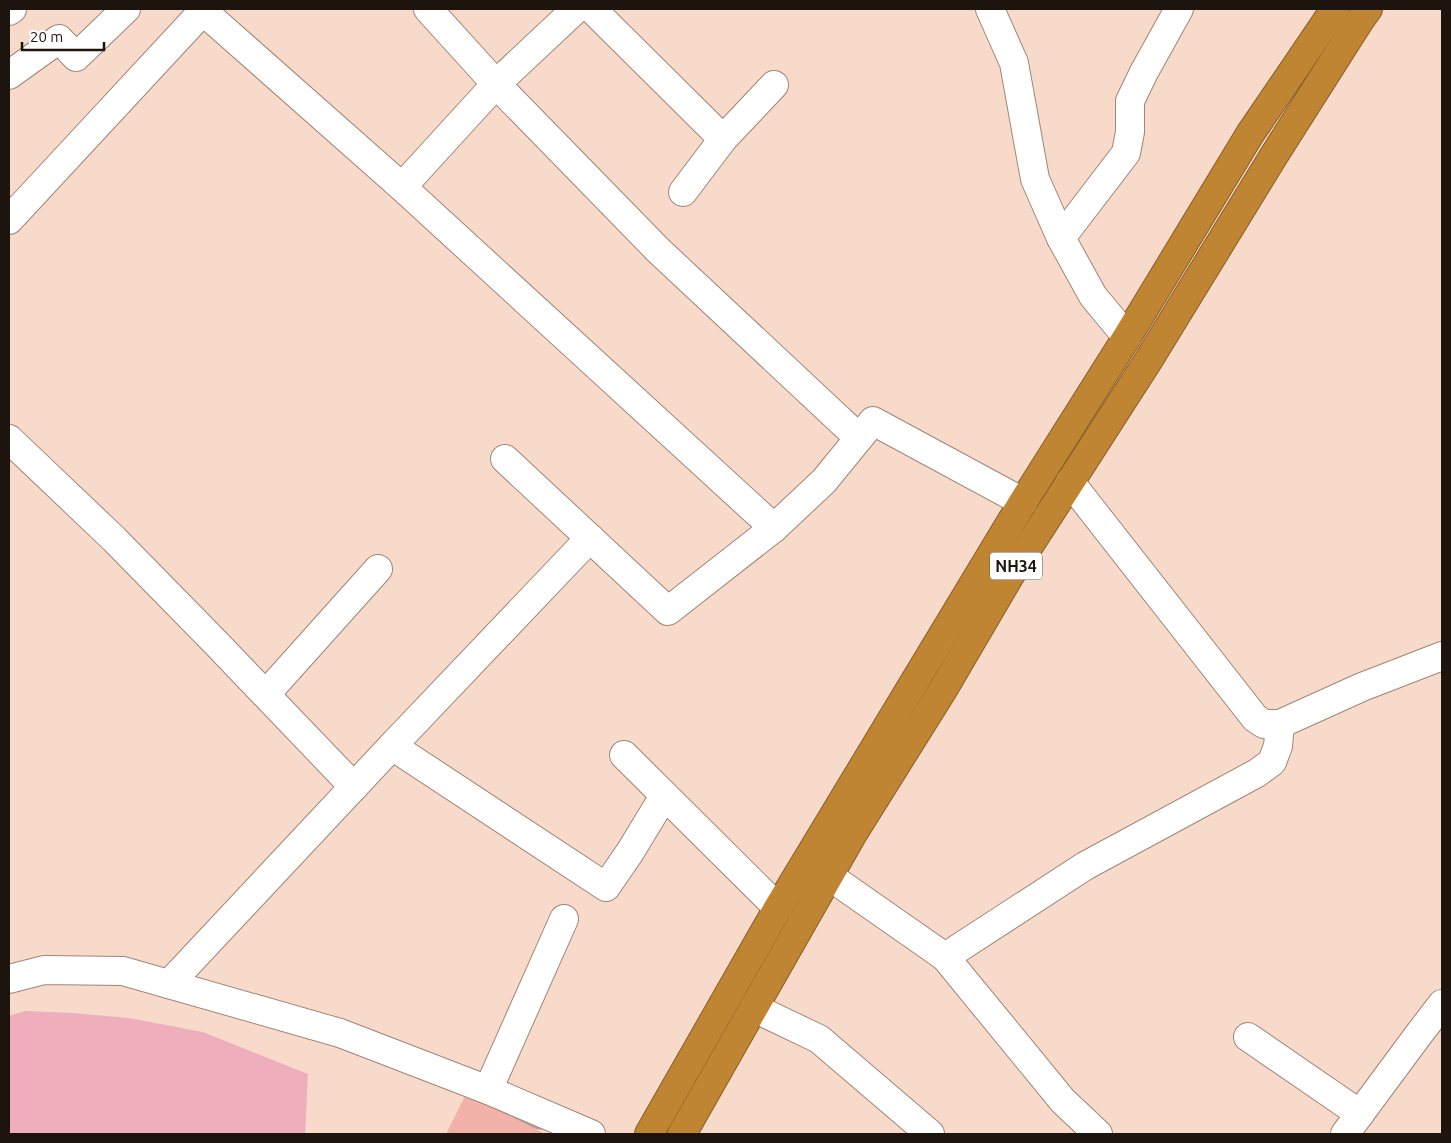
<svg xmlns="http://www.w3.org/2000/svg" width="1451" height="1143" font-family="Ubuntu,sans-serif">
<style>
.water{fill:#eeaebb}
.building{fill:#f2b2a9;filter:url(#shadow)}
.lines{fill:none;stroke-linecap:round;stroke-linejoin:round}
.minor-casing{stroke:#a08576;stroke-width:30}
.highway-casing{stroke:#875d26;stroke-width:30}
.minor{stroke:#fff;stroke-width:28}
.highway{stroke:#c08533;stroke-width:28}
.labels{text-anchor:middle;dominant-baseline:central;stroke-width:4.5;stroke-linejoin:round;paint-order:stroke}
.shield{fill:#fff;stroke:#625a56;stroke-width:1}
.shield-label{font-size:16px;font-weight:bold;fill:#1e140e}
</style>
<defs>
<filter id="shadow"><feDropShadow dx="4.5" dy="-4.5" stdDeviation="0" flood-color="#0004"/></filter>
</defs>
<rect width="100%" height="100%" fill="#f8daca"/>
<polygon class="water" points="25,1011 72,1013 129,1018 203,1032 308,1074 305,1134 9,1134 9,1016"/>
<polygon class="building" points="466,1094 545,1134 446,1134"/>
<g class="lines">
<g class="minor-casing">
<g id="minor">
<polyline points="428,9 496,84 658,250 859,438"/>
<polyline points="592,9 723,139"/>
<polyline points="990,9 1014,63 1035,179 1061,238 1093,296 1127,337"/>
<polyline points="9,11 12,9"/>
<polyline points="203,11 402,187 774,528"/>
<polyline points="9,75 59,39 76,57 126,9"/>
<polyline points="402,187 496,84 576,9"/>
<polyline points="683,192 723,139 774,85"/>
<polyline points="9,220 203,11 201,9"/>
<polyline points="1061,238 1126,153 1130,132 1130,101 1144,72 1179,9"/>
<polyline points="9,439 114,539 217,644 354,787"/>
<polyline points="505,459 668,611 774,528 824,481 873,421 1023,502"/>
<polyline points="1070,482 1255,718 1264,724 1280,724 1362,687 1442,656"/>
<polyline points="266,694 378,569"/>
<polyline points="392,746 590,538"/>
<polyline points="624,755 778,908"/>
<polyline points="829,876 945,957 1063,1101 1098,1134"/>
<polyline points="945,957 1085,866 1257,773 1272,762 1278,746 1280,724"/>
<polyline points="9,979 44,970 123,971 340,1033 488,1090 591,1134"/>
<polyline points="169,984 392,746 606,887 630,852 664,796"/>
<polyline points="754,1008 819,1039 930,1134"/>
<polyline points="1248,1037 1360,1114"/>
<polyline points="488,1090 564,919"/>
<polyline points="1345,1134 1419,1034 1442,1004"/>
</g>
</g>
<g class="highway-casing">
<g id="highway">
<polyline points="649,1134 778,908 1023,502 1127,337 1250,134 1335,9"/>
<polyline points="682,1134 852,835 944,688 1009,577 1148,361 1273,157 1360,20 1368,9"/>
</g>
</g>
<use href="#minor" class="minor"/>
<use href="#highway" class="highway"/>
</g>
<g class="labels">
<rect class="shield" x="990" y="552.5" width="52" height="27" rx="4"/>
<g class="shield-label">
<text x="1016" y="566">NH34</text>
</g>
</g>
<rect width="1451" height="1143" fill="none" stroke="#1e140e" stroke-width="20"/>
<path d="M22 42v8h82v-8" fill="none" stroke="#1e140e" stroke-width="2.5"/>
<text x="30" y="42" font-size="15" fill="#1e140e" stroke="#ffffff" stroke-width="4" paint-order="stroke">20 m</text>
</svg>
